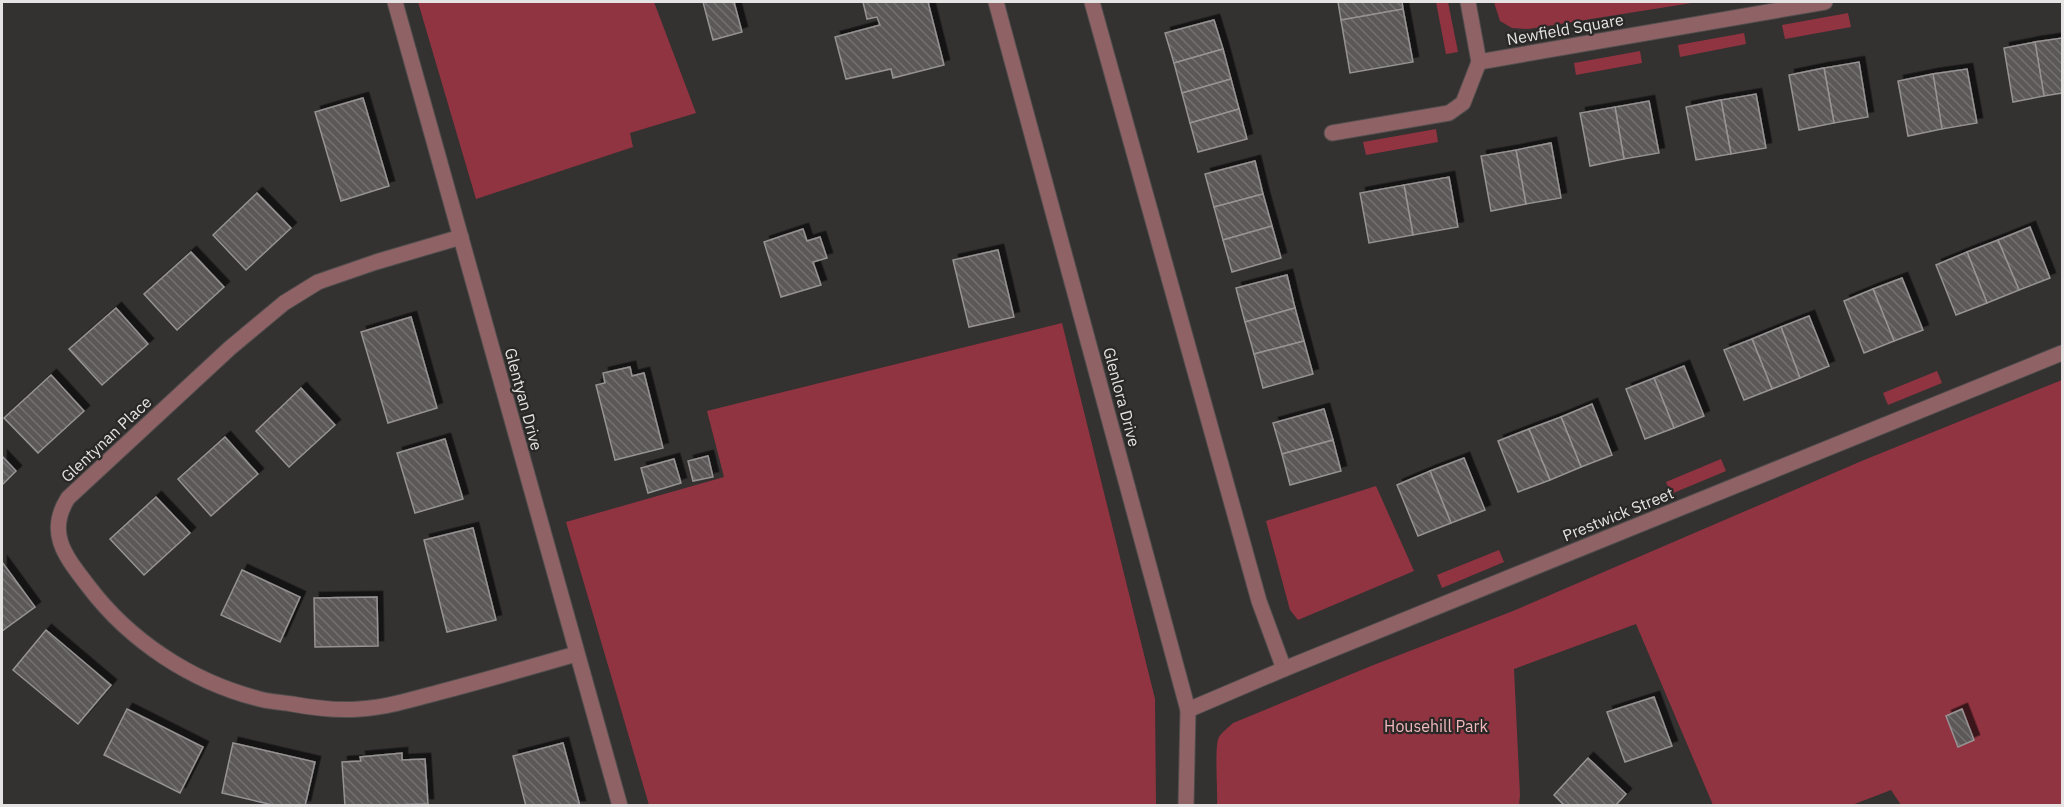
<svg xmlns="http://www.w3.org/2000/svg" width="2064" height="807" font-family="'IBM Plex Sans',sans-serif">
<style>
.green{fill:#913441}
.building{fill:url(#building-back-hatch);stroke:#979293;stroke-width:1.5;filter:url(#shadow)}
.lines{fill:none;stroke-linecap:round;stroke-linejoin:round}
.street-casing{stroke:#504d4d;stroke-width:17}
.street{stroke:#8f6265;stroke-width:15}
.labels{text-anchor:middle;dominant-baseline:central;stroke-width:4.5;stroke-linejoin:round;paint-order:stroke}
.street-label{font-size:16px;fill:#e5e3e3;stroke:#2a2727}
.park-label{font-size:16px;fill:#f0b9bc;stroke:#2a2727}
</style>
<defs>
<pattern id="building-back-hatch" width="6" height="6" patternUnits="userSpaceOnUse" patternTransform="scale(1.5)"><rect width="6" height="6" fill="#5c5859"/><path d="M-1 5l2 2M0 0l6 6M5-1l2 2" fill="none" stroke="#737071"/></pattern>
<filter id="shadow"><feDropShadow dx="5.5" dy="-5.5" stdDeviation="0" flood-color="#0009"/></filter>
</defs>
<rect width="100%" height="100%" fill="#343131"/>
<g class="green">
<polygon points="418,2 654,2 696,113 630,133 633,147 476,199"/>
<polygon points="1436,2 1448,2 1458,52 1446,54"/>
<polygon points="1494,2 1698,2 1528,29 1512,28 1500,21"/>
<polygon points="1848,13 1851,27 1785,39 1782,25"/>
<polygon points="1744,33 1746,44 1680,57 1678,45"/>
<polygon points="1640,51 1642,63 1576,75 1574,63"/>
<polygon points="1436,129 1438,142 1366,155 1363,142"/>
<polygon points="1062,323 1155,699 1156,805 649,805 566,522 724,477 707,411"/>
<polygon points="1937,371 1942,383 1888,405 1883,393"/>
<path d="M 2062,380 L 2062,805 L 1901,805 L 1891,790 L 1852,805 L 1713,805 L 1636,624 L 1514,669 L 1520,795 L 1519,805 L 1217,805 C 1218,792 1214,746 1219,737 C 1222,732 1229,727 1233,723 L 1371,666 L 1513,611 L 1864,460 Z"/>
<polygon points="1721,459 1726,471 1671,494 1666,482"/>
<polygon points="1376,486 1414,571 1298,620 1290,610 1266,521"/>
<polygon points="1499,550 1504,562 1442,588 1437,575"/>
</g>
<g class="building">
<polygon points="703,2 734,2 742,32 713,40"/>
<polygon points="863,2 928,2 944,65 893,78 891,69 846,79 835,37 880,25 877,17 867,19"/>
<polygon points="1338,2 1402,2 1403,9 1341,20"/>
<polygon points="1403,9 1413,62 1350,73 1341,20"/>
<polygon points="1214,20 1223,49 1174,63 1165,33"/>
<polygon points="2062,38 2062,93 2044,96 2035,42"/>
<polygon points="2035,42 2044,96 2013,102 2004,48"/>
<polygon points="1223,49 1231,79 1182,93 1174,63"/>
<polygon points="1859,62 1868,117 1834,123 1824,68"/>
<polygon points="1824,68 1834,123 1799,130 1789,75"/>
<polygon points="1967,69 1977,123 1942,129 1933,74"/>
<polygon points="1933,74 1942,129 1908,136 1898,81"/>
<polygon points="1231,79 1239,109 1190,123 1182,93"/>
<polygon points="1756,94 1766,148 1731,154 1721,100"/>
<polygon points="363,98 389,186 341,201 315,112"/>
<polygon points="1721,100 1731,154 1696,160 1686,107"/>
<polygon points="1649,101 1659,153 1624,159 1615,107"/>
<polygon points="1615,107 1624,159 1590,166 1580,113"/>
<polygon points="1239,109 1247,139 1198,152 1190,123"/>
<polygon points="1551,143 1561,198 1526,204 1516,150"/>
<polygon points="1516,150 1526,204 1491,211 1481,156"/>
<polygon points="1255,161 1263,194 1214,207 1205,174"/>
<polygon points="1449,177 1458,227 1413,235 1404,185"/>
<polygon points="1404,185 1413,235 1369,243 1360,193"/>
<polygon points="257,193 291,228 246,270 213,235"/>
<polygon points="1263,194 1272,226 1223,240 1214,207"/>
<polygon points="1272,226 1281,258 1232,272 1223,240"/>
<polygon points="2030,227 2050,278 2019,290 1998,240"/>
<polygon points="803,229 807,241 820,237 827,258 813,262 821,285 781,297 764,242"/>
<polygon points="1998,240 2019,290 1987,303 1967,252"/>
<polygon points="998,250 1014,317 969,327 953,260"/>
<polygon points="191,252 224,287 177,330 144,294"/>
<polygon points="1967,252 1987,303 1956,315 1936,265"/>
<polygon points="1287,275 1295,308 1245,322 1236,288"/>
<polygon points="1902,278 1923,330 1894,341 1873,289"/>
<polygon points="1873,289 1894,341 1864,353 1844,301"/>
<polygon points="116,308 148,344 102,385 69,349"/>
<polygon points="1295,308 1304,341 1254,354 1245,322"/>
<polygon points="1809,316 1829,366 1800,378 1781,327"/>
<polygon points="411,317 437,408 388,423 361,332"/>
<polygon points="1781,327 1800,378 1772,389 1752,339"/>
<polygon points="1752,339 1772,389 1744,400 1724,350"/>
<polygon points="1304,341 1313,374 1263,388 1254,354"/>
<polygon points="1684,366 1704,416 1674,428 1654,378"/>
<polygon points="630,367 632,376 644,373 663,448 615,460 596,385 605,383 603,373"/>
<polygon points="51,375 84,411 38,453 4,418"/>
<polygon points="1654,378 1674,428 1645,439 1626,389"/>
<polygon points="301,388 335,425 289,467 256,431"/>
<polygon points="1592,404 1612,455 1581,467 1561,417"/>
<polygon points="1324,409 1333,440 1282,454 1273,423"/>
<polygon points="1561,417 1581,467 1550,480 1529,429"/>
<polygon points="1529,429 1550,480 1518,492 1498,441"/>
<polygon points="225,437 258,474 211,516 178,479"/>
<polygon points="445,439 463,499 415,513 397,453"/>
<polygon points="1333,440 1341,471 1290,485 1282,454"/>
<polygon points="2,456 16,471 2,485"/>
<polygon points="708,456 713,477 693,481 688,461"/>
<polygon points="1464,458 1485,510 1451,523 1430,471"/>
<polygon points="674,459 681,483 648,493 641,468"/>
<polygon points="1430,471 1451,523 1418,536 1397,485"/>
<polygon points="156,497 190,533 144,575 110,539"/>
<polygon points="473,528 496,620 447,632 424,540"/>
<polygon points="2,562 35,607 2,631"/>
<polygon points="242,570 300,597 280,642 221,615"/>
<polygon points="377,597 378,646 315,647 314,598"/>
<polygon points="46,630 111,685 78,724 13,670"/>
<polygon points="1654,697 1672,746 1625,762 1607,712"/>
<polygon points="127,709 203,747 180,793 104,755"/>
<polygon points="1962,709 1974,740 1958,747 1946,716"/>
<polygon points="233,743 315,762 305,806 277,806 222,793"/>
<polygon points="563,743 580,806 526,806 513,756"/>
<polygon points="402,753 402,760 425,759 428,804 345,806 342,762 361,761 360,757"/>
<polygon points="1588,758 1626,794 1615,806 1565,806 1554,795"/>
</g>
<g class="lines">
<g class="street-casing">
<g id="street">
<polyline points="395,2 620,806"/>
<polyline points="996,2 1188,710 1186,806"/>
<polyline points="1092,2 1259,601 1284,669"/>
<polyline points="1468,2 1479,62 1825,2"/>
<polyline points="1332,133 1449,113 1463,103 1479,62"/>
<path d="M 461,237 L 376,262 L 318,282 L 284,303 L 230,348 L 68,498 C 45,534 67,558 89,587 C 130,641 191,681 256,698 C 268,702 281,702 292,704 C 314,708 338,711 360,709 C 388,707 414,699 440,692 C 486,680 531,667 576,654"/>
<polyline points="1188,710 1284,669 2062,353"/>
</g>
</g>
<use href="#street" class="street"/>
</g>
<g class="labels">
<g class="street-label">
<text transform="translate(1565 29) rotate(-10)">Newfield Square</text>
<text transform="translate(1122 397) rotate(75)">Glenlora Drive</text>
<text transform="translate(524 399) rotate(75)">Glentyan Drive</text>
<text transform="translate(106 439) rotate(-43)">Glentynan Place</text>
<text transform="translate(1618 514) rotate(-22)">Prestwick Street</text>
</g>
<g class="park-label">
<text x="1436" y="726">Househill Park</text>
</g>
</g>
<rect width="2064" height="807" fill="none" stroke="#e5e3e3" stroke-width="6"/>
</svg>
